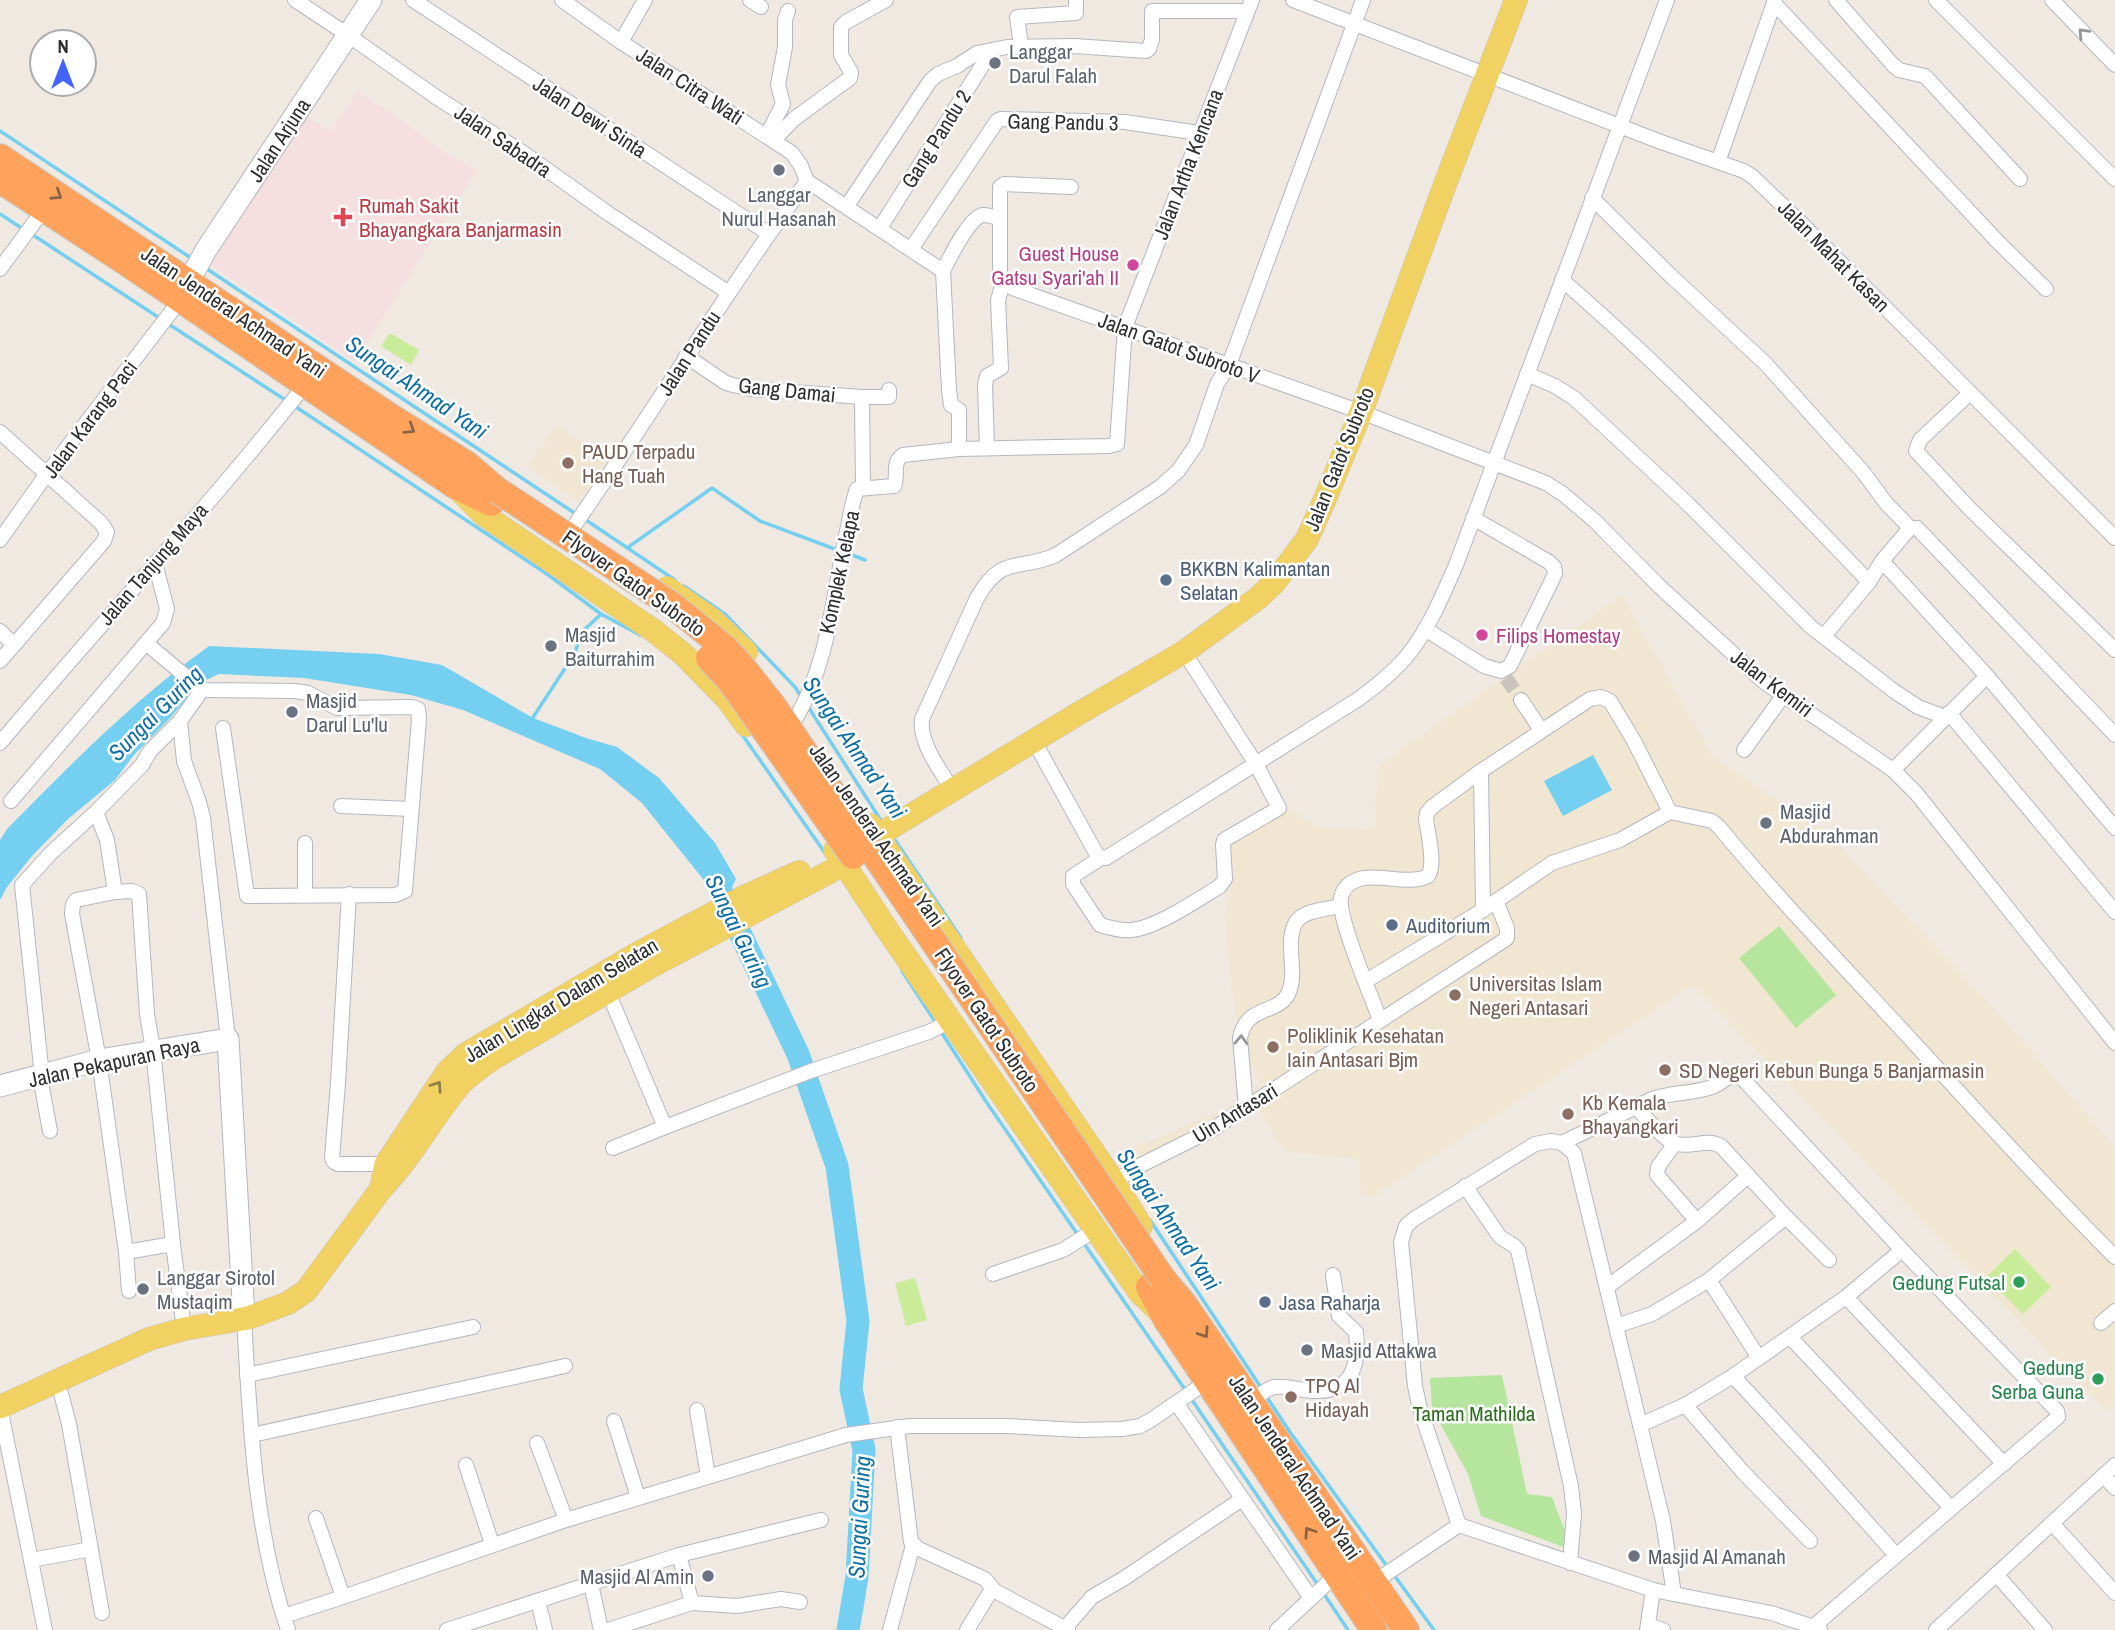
<svg xmlns="http://www.w3.org/2000/svg" width="2115" height="1630" font-family="'Archivo Narrow',sans-serif">
<style>
.education{fill:#f0e6d1}
.medical{fill:#f5dfe0}
.green{fill:#b6e59e}
.pitch{fill:#c9ec9a}
.water{fill:#75cff0}
.lines{fill:none;stroke-linecap:round;stroke-linejoin:round}
.stream{stroke:#75cff0;stroke-width:3.5}
.river{stroke:#75cff0;stroke-width:23}
.street-tunnel{stroke:#c8c4bd;stroke-width:14;stroke-dasharray:14 7;stroke-linecap:butt}
.street-casing{stroke:#b4b7c1;stroke-width:16}
.secondary-casing{stroke:#b4b7c1;stroke-width:23}
.primary-casing{stroke:#c9c9c9;stroke-width:24}
.highway-casing{stroke:#c9c9c9;stroke-width:28}
.street{stroke:#fff;stroke-width:14}
.secondary{stroke:#fff;stroke-width:21}
.primary{stroke:#f2d163;stroke-width:23}
.highway{stroke:#ffa35c;stroke-width:26}
.highway-bridge-casing{stroke:#c9c9c9;stroke-width:28;stroke-linecap:butt}
.highway-bridge{stroke:#ffa35c;stroke-width:26}
.oneway{stroke:#969696}
.oneway2{stroke:#8c6343}
.oneway3{stroke:#908048}
.worship-dot{fill:#6b7280;stroke:#fff;stroke-width:2.5}
.health-dot{fill:#e0444e;stroke:#fff;stroke-width:2.5}
.hotel-dot{fill:#d1479c;stroke:#fff;stroke-width:2.5}
.education-dot{fill:#8d6e63;stroke:#fff;stroke-width:2.5}
.service-dot{fill:#5c6f8a;stroke:#fff;stroke-width:2.5}
.leisure-dot{fill:#2e9e5b;stroke:#fff;stroke-width:2.5}
.labels{text-anchor:middle;dominant-baseline:central;stroke-width:5;stroke-linejoin:round;paint-order:stroke}
.worship-label{font-size:21px;fill:#5b616d;stroke:#fff;text-anchor:start}
.street-label{font-size:21px;fill:#2e2e2e;stroke:#fff}
.health-label{font-size:21px;fill:#be3a42;stroke:#fff;text-anchor:start}
.hotel-label{font-size:21px;fill:#b23c85;stroke:#fff;text-anchor:end}
.education-label{font-size:21px;fill:#785e54;stroke:#fff;text-anchor:start}
.service-label{font-size:21px;fill:#4e5e75;stroke:#fff;text-anchor:start}
.leisure-label{font-size:21px;fill:#27864d;stroke:#fff;text-anchor:end}
.park-label{font-size:21px;fill:#2c6e1b;stroke:#fff}
.water-label{font-size:23px;font-style:italic;fill:#0d6fa3;stroke:#fff}
</style>
<rect width="100%" height="100%" fill="#efe9e1"/>
<g class="education">
<polygon points="556,425 608,460 579,502 528,467"/>
<polygon points="1622,595 1712,756 1829,835 1989,1003 2115,1147 2115,1403 2106,1411 1693,985 1374,1196 1361,1195 1358,1159 1284,1151 1258,1107 1137,1178 1121,1153 1228,1108 1260,1085 1240,1038 1231,987 1225,912 1230,893 1230,838 1285,807 1289,807 1318,828 1374,829 1378,766"/>
</g>
<polygon class="medical" points="357,91 398,118 441,150 476,171 355,362 210,264 285,142 305,116 331,131"/>
<g class="green">
<polygon points="1779,926 1836,995 1796,1028 1739,958"/>
<polygon points="1502,1375 1527,1494 1552,1497 1566,1534 1566,1548 1481,1516 1468,1474 1432,1409 1430,1378"/>
</g>
<g class="pitch">
<polygon points="390,333 419,350 411,365 381,346"/>
<polygon points="2015,1249 2051,1287 2023,1314 1986,1277"/>
<polygon points="915,1278 927,1320 906,1326 895,1283"/>
</g>
<g class="water">
<path d="M 209,646 L 379,654 L 442,665 L 533,718 L 586,738 L 617,747 L 659,778 L 715,843 L 736,879 L 732,887 L 760,953 L 751,960 L 711,889 L 642,803 L 600,769 L 463,710 L 411,695 L 304,678 L 219,674 L 198,684 L 171,717 L 133,756 L 115,780 L 68,819 L 32,856 L 7,887 L 0,900 L 0,840 L 7,829 C 70,765 135,699 209,646 Z"/>
<polygon points="1593,755 1612,790 1563,816 1544,781"/>
</g>
<g class="lines">
<g class="stream">
<polyline points="0,131 191,258"/>
<polyline points="0,214 23,229"/>
<polyline points="30,233 161,319"/>
<polyline points="204,267 576,514"/>
<polyline points="167,323 287,401"/>
<polyline points="293,405 547,574 601,614 640,635"/>
<polyline points="583,518 675,580"/>
<polyline points="627,548 712,488 760,521 840,551"/>
<polyline points="847,553 865,560"/>
<polyline points="684,586 725,614 795,687 802,698"/>
<polyline points="807,705 882,822"/>
<polyline points="530,722 575,653 581,633 601,614"/>
<polyline points="741,733 825,853"/>
<polyline points="893,837 961,938"/>
<polyline points="902,971 936,1023"/>
<polyline points="940,1030 987,1103 1078,1235"/>
<polyline points="1150,1220 1262,1389"/>
<polyline points="1083,1242 1186,1391"/>
<polyline points="1266,1396 1290,1432 1389,1569"/>
<polyline points="1190,1397 1318,1585"/>
<polyline points="1394,1575 1434,1630"/>
<polyline points="1322,1591 1348,1630"/>
</g>
<polyline class="river" points="739,931 798,1054 837,1166 858,1321 851,1389 864,1450 857,1577 848,1630"/>
<polyline class="street-tunnel" points="1506,678 1521,700"/>
<g class="street-casing">
<g id="street">
<polyline points="295,0 348,35 436,97 525,154 609,214 729,293"/>
<polyline points="413,0 769,234"/>
<polyline points="562,0 621,42 792,153 801,166 807,181"/>
<polyline points="750,0 761,7"/>
<polyline points="1293,0 1661,142 1744,171 1753,177 1799,221 2115,538"/>
<polyline points="1836,0 1893,65 1899,70 1925,76 2020,179"/>
<polyline points="1936,0 2115,179"/>
<polyline points="2052,0 2115,65"/>
<polyline points="1774,3 1998,242 2046,289"/>
<polyline points="621,42 645,0"/>
<polyline points="1021,46 1017,17 1076,13 1076,0"/>
<polyline points="767,135 783,104 778,85 785,47 785,20 788,11"/>
<polyline points="774,140 794,119 850,78 851,72 841,55 841,27 846,22 886,0"/>
<polyline points="1718,162 1775,0"/>
<polyline points="807,181 943,271"/>
<polyline points="1071,187 1004,184 1000,187 1000,272 1003,283 1015,289 1361,412 1546,483 1563,494 1595,521 1660,587 1764,682 1893,770 1916,793 2115,1043"/>
<polyline points="1592,198 1671,276 1765,363 1863,472 1886,503 1910,528 1917,528 2115,735"/>
<polyline points="847,206 930,81 938,74 957,66 977,53 1007,47 1075,46 1146,51 1149,49 1152,39 1152,11 1247,11"/>
<polyline points="880,228 992,50"/>
<polyline points="911,249 997,121 1001,119 1125,122 1199,133"/>
<polyline points="0,269 44,209"/>
<polyline points="943,271 949,390 951,405 959,410 959,449"/>
<path d="M 943,271 C 949,259 970,216 983,215 C 988,215 995,217 1000,219"/>
<path d="M 1562,280 C 1671,374 1770,478 1869,582"/>
<polyline points="686,356 726,383 733,385 751,389 862,397 889,397 889,390"/>
<polyline points="1527,374 1555,386 1574,398 1688,504 1811,627 1894,691 1918,707 1945,717"/>
<polyline points="1970,393 1920,440 1916,451 1969,508 2115,650"/>
<polyline points="862,397 863,487"/>
<polyline points="0,432 101,523 107,532 104,541 14,645 0,631"/>
<polyline points="987,448 985,385 987,376 1001,368 998,300 1003,283"/>
<path d="M 574,526 C 653,412 725,293 807,181"/>
<polyline points="0,540 46,475 181,299"/>
<polyline points="1882,561 1987,676 2115,828"/>
<polyline points="1425,629 1484,666 1501,671 1510,666 1555,574 1554,567 1549,562 1473,518"/>
<polyline points="1824,636 1869,582 1882,561 1910,528"/>
<polyline points="146,643 202,690 295,691 308,693 337,708 412,707 418,709 419,719 405,891 395,895 247,896 223,728"/>
<polyline points="0,661 14,645"/>
<polyline points="1521,700 1541,730"/>
<polyline points="1949,713 2115,912"/>
<path d="M 796,718 C 829,662 833,594 847,531 C 850,517 852,502 857,489 L 894,486 C 899,475 891,463 903,455 L 959,449 L 1109,446 L 1117,444 L 1125,327 L 1252,0"/>
<polyline points="180,721 184,761 199,802 203,818 228,1039"/>
<path d="M 1034,741 L 1096,853 L 1101,858 L 1106,858 L 1357,700 C 1378,685 1402,665 1416,644 C 1433,619 1444,592 1456,565 L 1667,0"/>
<path d="M 0,743 C 101,623 208,508 305,385"/>
<polyline points="1744,750 1783,696"/>
<polyline points="1893,770 1987,676"/>
<polyline points="1481,771 1483,910"/>
<path d="M 952,790 C 941,770 919,744 922,719 L 977,598 C 1003,553 1018,572 1056,555 L 1160,487 L 1178,471 L 1196,445 L 1217,384 L 1229,365 L 1363,0"/>
<polyline points="11,801 163,623 167,609 155,563"/>
<polyline points="341,806 411,809"/>
<polyline points="96,812 107,840 115,892 76,900 73,904 72,914 99,1060 126,1252 129,1291"/>
<polyline points="305,843 305,895"/>
<path d="M 1101,858 L 1073,876 L 1073,884 L 1100,925 C 1110,928 1122,931 1132,930 C 1156,928 1199,899 1220,886 L 1225,879 L 1223,845 L 1224,840 L 1279,808 L 1256,764 L 1184,652"/>
<polyline points="115,892 132,891 139,894 147,1014 153,1050 173,1244 184,1329"/>
<polyline points="349,894 338,1083 332,1158 334,1162 338,1164 386,1164"/>
<polyline points="1366,981 1483,910 1552,863 1620,840 1670,812"/>
<polyline points="608,992 665,1127 811,1071 929,1032 950,1021"/>
<path d="M 1380,1020 C 1372,998 1337,917 1341,898 C 1343,886 1353,880 1364,878 C 1384,875 1410,885 1428,876 C 1436,864 1428,834 1426,819 L 1427,813 L 1432,807 L 1481,771 L 1590,699 L 1601,697 L 1610,701 L 1634,741 L 1670,812 L 1712,821 L 1719,827 C 1781,902 1849,972 1915,1044 C 1981,1116 2046,1188 2115,1257"/>
<polyline points="42,1076 22,885 51,853 96,812 142,765 150,751 180,721 202,690"/>
<polyline points="40,1077 50,1131"/>
<path d="M 1636,1107 C 1646,1117 1664,1141 1677,1144 C 1693,1148 1706,1138 1721,1146 L 1786,1217 L 1829,1260"/>
<path d="M 1246,1108 L 1240,1038 C 1246,1004 1280,1015 1289,992 C 1298,971 1284,943 1296,922 C 1304,910 1328,909 1341,906"/>
<path d="M 1562,1143 L 1652,1099 C 1672,1092 1693,1094 1712,1087 C 1724,1083 1729,1071 1742,1078 L 1902,1250"/>
<polyline points="1675,1143 1658,1167 1657,1175 1697,1221"/>
<polyline points="613,1148 665,1127"/>
<polyline points="1114,1182 1139,1166 1213,1129 1503,941 1507,938 1507,928 1496,901"/>
<polyline points="1465,1186 1500,1237 1513,1245 1518,1250 1571,1486 1574,1514 1570,1563"/>
<polyline points="126,1252 173,1244"/>
<polyline points="993,1274 1063,1250 1095,1230"/>
<polyline points="1607,1287 1697,1221 1748,1176"/>
<polyline points="1846,1297 2004,1464"/>
<path d="M 244,1318 C 250,1423 254,1530 288,1630"/>
<polyline points="2101,1323 2115,1311"/>
<polyline points="1616,1326 1652,1314 1709,1280"/>
<polyline points="1790,1337 1951,1508"/>
<polyline points="1759,1358 1709,1280 1786,1217"/>
<polyline points="247,1375 473,1327"/>
<polyline points="1733,1376 1812,1461 1896,1555"/>
<polyline points="58,1382 69,1424 102,1613"/>
<path d="M 1250,1402 C 1257,1397 1266,1389 1274,1387 C 1289,1385 1303,1392 1318,1391 C 1354,1391 1359,1362 1356,1332 L 1339,1316 L 1333,1275"/>
<polyline points="1177,1404 1311,1598"/>
<polyline points="1685,1405 1742,1471 1810,1541"/>
<polyline points="0,1407 45,1630"/>
<polyline points="697,1410 708,1476"/>
<polyline points="614,1421 638,1497"/>
<polyline points="897,1427 911,1542 919,1549 985,1579 995,1591 1068,1630"/>
<polyline points="252,1435 565,1366"/>
<polyline points="537,1443 566,1520"/>
<polyline points="466,1465 492,1544"/>
<polyline points="2104,1476 2115,1488"/>
<polyline points="316,1518 343,1597"/>
<polyline points="2052,1523 2115,1593"/>
<polyline points="1459,1525 1420,1409 1415,1386 1401,1242 1406,1226 1414,1219 1535,1144 1551,1141 1562,1143 1574,1153 1640,1425"/>
<polyline points="1459,1525 1653,1590 1771,1613 1820,1629"/>
<polyline points="679,1555 692,1603"/>
<polyline points="31,1560 91,1549"/>
<polyline points="1996,1574 2045,1630"/>
<polyline points="1374,1582 1459,1525"/>
<polyline points="591,1584 601,1630"/>
<polyline points="1674,1594 1663,1521 1640,1425 1685,1405 1733,1376 1846,1297 1902,1250 2057,1411 2058,1417 1814,1626"/>
<polyline points="538,1601 545,1630"/>
<polyline points="284,1616 343,1597 566,1520 846,1435 910,1426 1007,1426 1079,1430 1122,1429 1140,1426 1151,1420 1208,1381"/>
<polyline points="1648,1625 1663,1630"/>
<polyline points="1065,1628 1092,1597 1123,1579 1242,1499"/>
<polyline points="447,1630 679,1555 821,1520"/>
<polyline points="608,1630 692,1603 737,1606 781,1599 800,1602"/>
<polyline points="890,1630 913,1545"/>
<polyline points="967,1630 992,1589"/>
<polyline points="1277,1630 1337,1574"/>
<polyline points="1647,1630 1653,1590"/>
<polyline points="1936,1630 2115,1465"/>
</g>
</g>
<g class="secondary-casing">
<g id="secondary">
<polyline points="189,281 206,250 371,0"/>
<polyline points="0,1086 99,1060 228,1039 244,1318"/>
</g>
</g>
<g class="primary-casing">
<g id="primary">
<polyline points="460,491 484,515 654,631 683,654 727,699 746,725"/>
<polyline points="667,588 714,621 746,652"/>
<polyline points="870,825 1114,1182 1141,1226"/>
<polyline points="835,850 888,931 1140,1293 1159,1311"/>
<path d="M 381,1189 C 411,1158 431,1120 458,1087 C 467,1076 480,1068 492,1059 L 650,967 L 837,868 L 841,858 L 877,836 L 1076,715 L 1184,652 L 1258,598 L 1274,583 L 1307,539 L 1325,499 L 1361,412 L 1447,179 L 1516,0"/>
<polyline points="0,1407 149,1339 184,1329 248,1318 288,1303 306,1291 381,1189 386,1164 447,1072 466,1054 640,952 742,898 799,872"/>
</g>
</g>
<g class="highway-casing">
<g id="highway">
<polyline points="0,157 391,417 468,465 497,490"/>
<polyline points="0,180 127,263 454,485 491,503"/>
<polyline points="1163,1279 1184,1304 1406,1630"/>
<polyline points="1149,1287 1166,1319 1374,1630"/>
</g>
</g>
<use href="#street" class="street"/>
<use href="#secondary" class="secondary"/>
<use href="#primary" class="primary"/>
<use href="#highway" class="highway"/>
<g class="highway-bridge-casing">
<g id="highway-bridge">
<polyline points="497,490 672,605 725,648 745,670 774,707 1163,1279"/>
<polyline points="709,658 731,682 853,856"/>
</g>
</g>
<use href="#highway-bridge" class="highway-bridge"/>
</g>
<defs><path id="oneway-chevron" d="M-2-3.5L2.5 0L-2 3.5" fill="none" stroke-width="1.6" stroke-linecap="round" stroke-linejoin="round" transform="scale(1.75)"/></defs>
<g class="oneway">
<use href="#oneway-chevron" transform="translate(2083 33) rotate(-134)"/>
<use href="#oneway-chevron" transform="translate(1241 1040) rotate(-88)"/>
</g>
<g class="oneway2">
<use href="#oneway-chevron" transform="translate(57 195) rotate(33)"/>
<use href="#oneway-chevron" transform="translate(410 429) rotate(32)"/>
<use href="#oneway-chevron" transform="translate(1204 1333) rotate(56)"/>
<use href="#oneway-chevron" transform="translate(1309 1532) rotate(-124)"/>
</g>
<use class="oneway3" href="#oneway-chevron" transform="translate(437 1086) rotate(-56)"/>
<g class="worship-dot">
<circle cx="995" cy="63" r="7"/>
<circle cx="779" cy="170" r="7"/>
<circle cx="551" cy="646" r="7"/>
<circle cx="292" cy="712" r="7"/>
<circle cx="1766" cy="823" r="7"/>
<circle cx="143" cy="1289" r="7"/>
<circle cx="1307" cy="1350" r="7"/>
<circle cx="1634" cy="1556" r="7"/>
<circle cx="708" cy="1576" r="7"/>
</g>
<path class="health-dot" d="M339.5 206.5h7v7h7v7h-7v7h-7v-7h-7v-7h7z"/>
<g class="hotel-dot">
<circle cx="1133" cy="265" r="7"/>
<circle cx="1482" cy="635" r="7"/>
</g>
<g class="education-dot">
<circle cx="568" cy="463" r="7"/>
<circle cx="1455" cy="995" r="7"/>
<circle cx="1273" cy="1047" r="7"/>
<circle cx="1665" cy="1070" r="7"/>
<circle cx="1568" cy="1114" r="7"/>
<circle cx="1291" cy="1397" r="7"/>
</g>
<g class="service-dot">
<circle cx="1166" cy="580" r="7"/>
<circle cx="1392" cy="925" r="7"/>
<circle cx="1265" cy="1302" r="7"/>
</g>
<g class="leisure-dot">
<circle cx="2019" cy="1282" r="7"/>
<circle cx="2098" cy="1379" r="7"/>
</g>
<g class="labels">
<g class="worship-label">
<text x="1009" y="51">Langgar<tspan x="1009" dy="24">Darul Falah</tspan></text>
<text x="779" y="194" text-anchor="middle">Langgar<tspan x="779" dy="24">Nurul Hasanah</tspan></text>
<text x="565" y="634">Masjid<tspan x="565" dy="24">Baiturrahim</tspan></text>
<text x="306" y="700">Masjid<tspan x="306" dy="24">Darul Lu'lu</tspan></text>
<text x="1780" y="811">Masjid<tspan x="1780" dy="24">Abdurahman</tspan></text>
<text x="157" y="1277">Langgar Sirotol<tspan x="157" dy="24">Mustaqim</tspan></text>
<text x="1321" y="1350">Masjid Attakwa</text>
<text x="1648" y="1556">Masjid Al Amanah</text>
<text x="694" y="1576" text-anchor="end">Masjid Al Amin</text>
</g>
<g class="street-label">
<text transform="translate(690 86) rotate(33)">Jalan Citra Wati</text>
<text transform="translate(590 117) rotate(33)">Jalan Dewi Sinta</text>
<text transform="translate(1063 122) rotate(1)">Gang Pandu 3</text>
<text transform="translate(936 139) rotate(-58)">Gang Pandu 2</text>
<text transform="translate(279 140) rotate(-57)">Jalan Arjuna</text>
<text transform="translate(503 141) rotate(34)">Jalan Sabadra</text>
<text transform="translate(1188 164) rotate(-69)">Jalan Artha Kencana</text>
<text transform="translate(1834 256) rotate(45)">Jalan Mahat Kasan</text>
<text transform="translate(234 312) rotate(34)">Jalan Jenderal Achmad Yani</text>
<text transform="translate(1179 348) rotate(20)">Jalan Gatot Subroto V</text>
<text transform="translate(689 353) rotate(-57)">Jalan Pandu</text>
<text transform="translate(787 390) rotate(6)">Gang Damai</text>
<text transform="translate(90 419) rotate(-53)">Jalan Karang Paci</text>
<text transform="translate(1339 459) rotate(-68)">Jalan Gatot Subroto</text>
<text transform="translate(153 564) rotate(-49)">Jalan Tanjung Maya</text>
<text transform="translate(839 572) rotate(-78)">Komplek Kelapa</text>
<text transform="translate(634 583) rotate(35)">Flyover Gatot Subroto</text>
<text transform="translate(1772 683) rotate(37)">Jalan Kemiri</text>
<text transform="translate(877 835) rotate(55)">Jalan Jenderal Achmad Yani</text>
<text transform="translate(561 1000) rotate(-31)">Jalan Lingkar Dalam Selatan</text>
<text transform="translate(987 1020) rotate(56)">Flyover Gatot Subroto</text>
<text transform="translate(114 1062) rotate(-12)">Jalan Pekapuran Raya</text>
<text transform="translate(1235 1113) rotate(-31)">Uin Antasari</text>
<text transform="translate(1295 1467) rotate(56)">Jalan Jenderal Achmad Yani</text>
</g>
<g class="health-label">
<text x="359" y="205">Rumah Sakit<tspan x="359" dy="24">Bhayangkara Banjarmasin</tspan></text>
</g>
<g class="hotel-label">
<text x="1119" y="253">Guest House<tspan x="1119" dy="24">Gatsu Syari'ah II</tspan></text>
<text x="1496" y="635" text-anchor="start">Filips Homestay</text>
</g>
<g class="education-label">
<text x="582" y="451">PAUD Terpadu<tspan x="582" dy="24">Hang Tuah</tspan></text>
<text x="1469" y="983">Universitas Islam<tspan x="1469" dy="24">Negeri Antasari</tspan></text>
<text x="1287" y="1035">Poliklinik Kesehatan<tspan x="1287" dy="24">Iain Antasari Bjm</tspan></text>
<text x="1679" y="1070">SD Negeri Kebun Bunga 5 Banjarmasin</text>
<text x="1582" y="1102">Kb Kemala<tspan x="1582" dy="24">Bhayangkari</tspan></text>
<text x="1305" y="1385">TPQ Al<tspan x="1305" dy="24">Hidayah</tspan></text>
</g>
<g class="service-label">
<text x="1180" y="568">BKKBN Kalimantan<tspan x="1180" dy="24">Selatan</tspan></text>
<text x="1406" y="925">Auditorium</text>
<text x="1279" y="1302">Jasa Raharja</text>
</g>
<g class="leisure-label">
<text x="2005" y="1282">Gedung Futsal</text>
<text x="2084" y="1367">Gedung<tspan x="2084" dy="24">Serba Guna</tspan></text>
</g>
<g class="park-label">
<text x="1474" y="1413">Taman Mathilda</text>
</g>
<g class="water-label">
<text transform="translate(417 387) rotate(34)">Sungai Ahmad Yani</text>
<text transform="translate(155 713) rotate(-45)">Sungai Guring</text>
<text transform="translate(855 747) rotate(56)">Sungai Ahmad Yani</text>
<text transform="translate(739 931) rotate(64)">Sungai Guring</text>
<text transform="translate(1169 1219) rotate(56)">Sungai Ahmad Yani</text>
<text transform="translate(859 1517) rotate(-87)">Sungai Guring</text>
</g>
</g>
<g transform="translate(63 63)"><circle r="33" fill="#ffffff" stroke="#ababab" stroke-width="2"/>
<path d="M0-5L12 26L0 18L-12 26Z" fill="#4264fb"/>
<text y="-10" font-size="19" font-weight="bold" text-anchor="middle" fill="#2e2e2e">N</text>
</g>
</svg>
